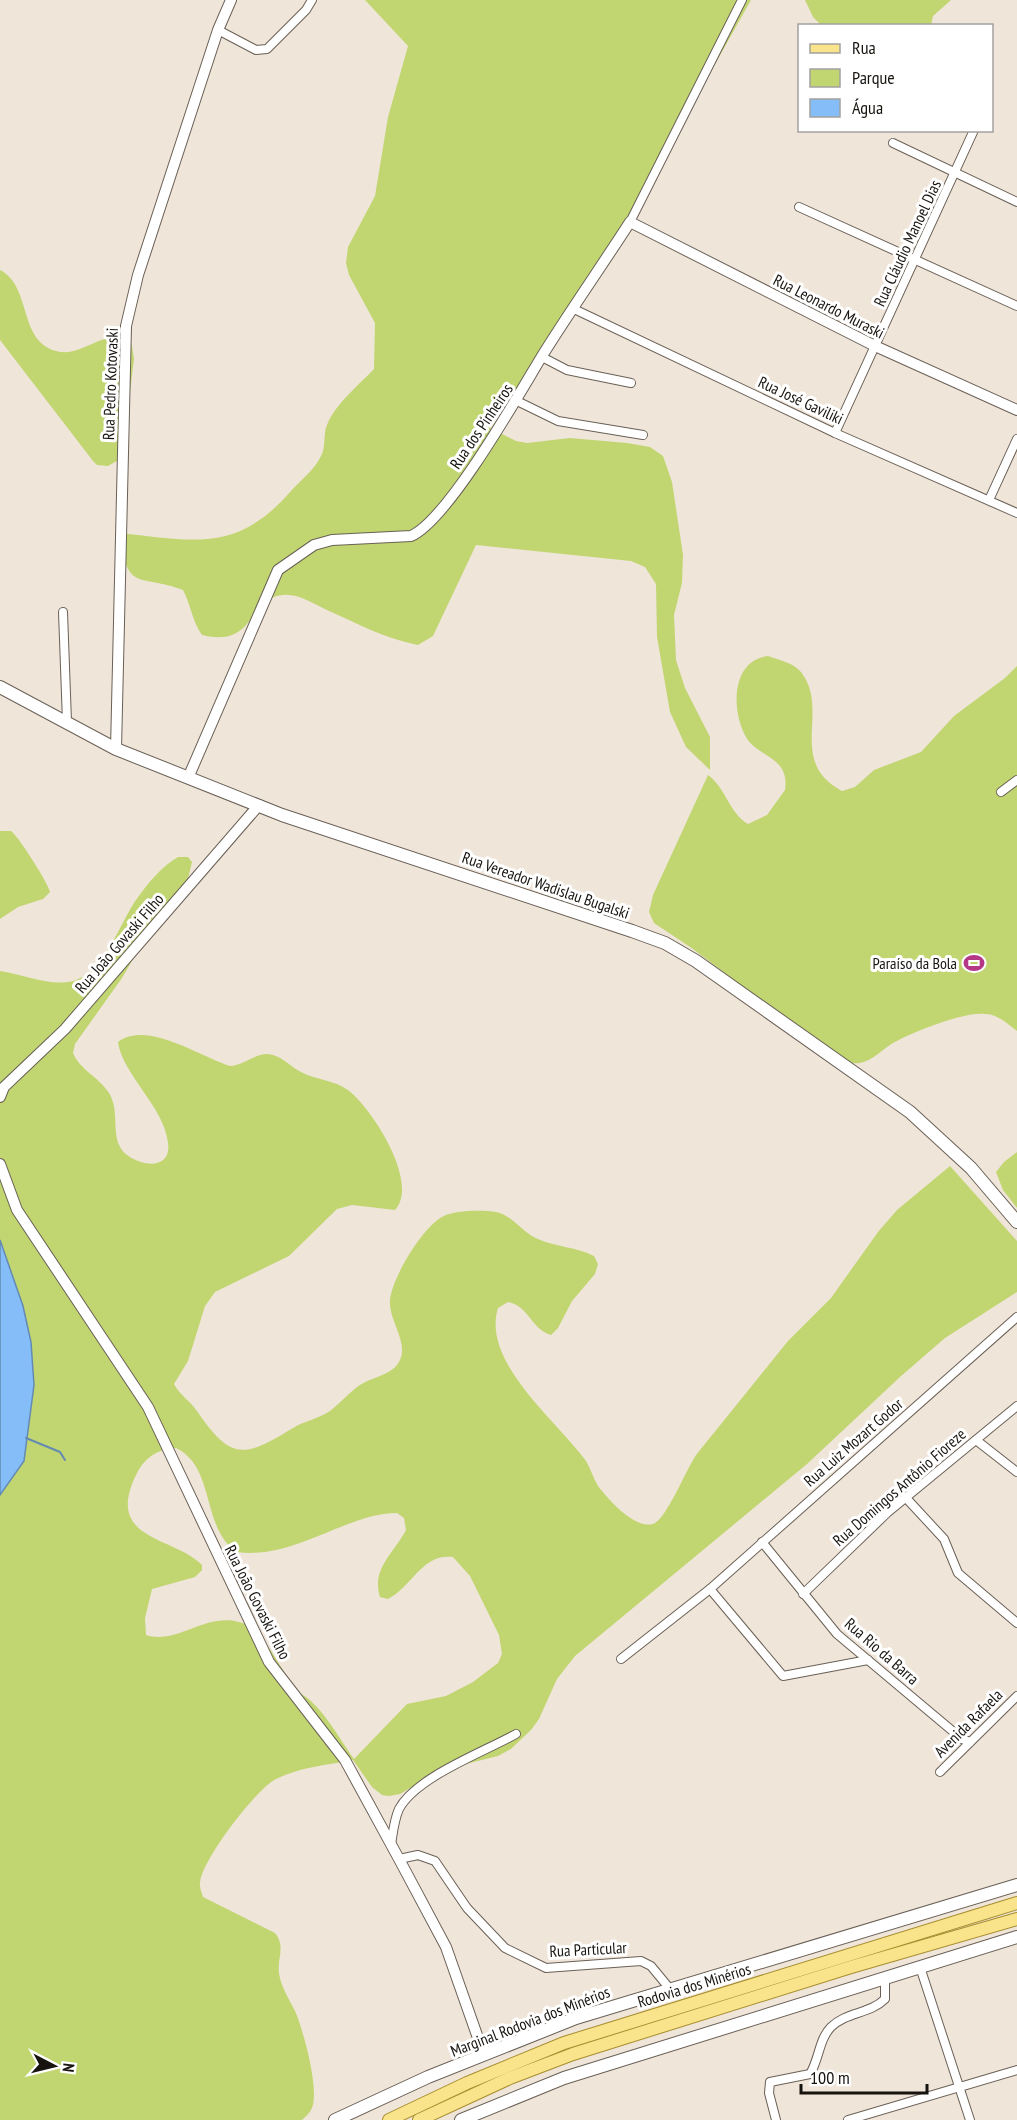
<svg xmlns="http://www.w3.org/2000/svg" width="1017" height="2120" font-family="'PT Sans Narrow',sans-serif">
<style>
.green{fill:#c1d671;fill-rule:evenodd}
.water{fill:#85bdf8;stroke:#648ab2;stroke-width:1.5}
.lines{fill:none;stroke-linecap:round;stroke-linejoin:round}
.stream{stroke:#648ab2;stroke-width:2}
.minor-casing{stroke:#6a6056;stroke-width:10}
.tertiary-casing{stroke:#6a6056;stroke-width:12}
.secondary-casing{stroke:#6a6056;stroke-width:14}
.primary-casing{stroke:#a78e2e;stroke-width:14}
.minor{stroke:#fff;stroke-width:8}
.tertiary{stroke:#fff;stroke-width:10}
.secondary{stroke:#fff;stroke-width:12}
.primary{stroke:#f9e38b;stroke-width:12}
.labels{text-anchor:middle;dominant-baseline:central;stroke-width:6;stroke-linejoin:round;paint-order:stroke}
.street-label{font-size:16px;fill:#17130f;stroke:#fff}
.poi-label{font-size:16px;fill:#17130f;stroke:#fff;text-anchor:end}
</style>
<rect width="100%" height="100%" fill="#f0e5d9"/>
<g class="green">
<path d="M 365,0 L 751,0 L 631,214 L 490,428 L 516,441 L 527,443 L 570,438 L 627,443 L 650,447 L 663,456 L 672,482 L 683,555 L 682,583 L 674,615 L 676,660 L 685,688 L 710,737 L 710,770 L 686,747 L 670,712 L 657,637 L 656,584 L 645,567 L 631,561 L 476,545 L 433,636 L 418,645 C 386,639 356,623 327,610 C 314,604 297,593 283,595 C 246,598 257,648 202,635 C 192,621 191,605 183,590 C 138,573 127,594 120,533 C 195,541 237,553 291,491 C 301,480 315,469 321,456 C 326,448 323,434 327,425 C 335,404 359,385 374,369 L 375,323 L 349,275 L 346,263 L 348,247 L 375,196 L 388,117 L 408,46 Z"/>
<polygon points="805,0 951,0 933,16 931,25 822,26 813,17"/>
<path d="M 0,270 C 32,286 18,341 56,351 C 81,358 100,331 128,338 L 132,346 L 134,359 L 122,458 L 108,466 L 97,465 L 93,461 L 0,340 Z"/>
<path d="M 768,656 C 779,660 794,663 801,672 C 831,711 786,761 842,791 L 855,787 L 874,770 L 921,752 L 954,716 L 1005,678 L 1017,666 L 1017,1031 C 1008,1024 997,1014 985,1014 C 962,1012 913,1032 893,1043 C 881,1050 868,1066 852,1063 C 847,1062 840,1058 835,1056 L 693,949 L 654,923 L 649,912 L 653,895 L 708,775 C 726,788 729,813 748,824 L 767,815 L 785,790 C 790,756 758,758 746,737 C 731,711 731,660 768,656 Z"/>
<path d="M 0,831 L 11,831 C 19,837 48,883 50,892 L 43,899 L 18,907 L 0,919 Z"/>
<path d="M 178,857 L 188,857 L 192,862 L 186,887 L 140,947 L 122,978 L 75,1044 L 73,1053 C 80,1070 99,1077 109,1093 C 124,1118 102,1149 141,1162 C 148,1164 157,1165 163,1160 C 168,1156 169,1149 168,1143 C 165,1108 122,1074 118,1042 C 147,1020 200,1057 230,1066 C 246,1065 258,1050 273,1055 C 284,1058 291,1067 301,1072 C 316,1080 334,1080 348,1090 C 372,1108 420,1183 395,1210 L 352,1205 L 337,1209 L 289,1256 L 215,1292 L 205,1306 L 188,1361 L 174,1384 C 180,1395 190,1401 197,1411 C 231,1461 244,1458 293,1428 C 304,1421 318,1419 330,1411 C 339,1404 348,1394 357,1387 C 370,1377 391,1376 399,1362 C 410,1343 388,1320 390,1300 C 392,1278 422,1228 442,1217 C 454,1210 483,1210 496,1212 C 514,1216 522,1233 538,1239 C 556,1247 577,1247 594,1256 L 598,1264 L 595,1274 L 572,1301 L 558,1328 L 551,1335 C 531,1329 529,1306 508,1302 L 498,1308 C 481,1362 558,1422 586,1461 C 591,1469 593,1478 598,1486 C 608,1499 634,1529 653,1524 C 666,1520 686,1470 696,1455 L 788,1341 L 831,1298 L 878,1232 L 897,1210 L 950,1166 L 1017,1241 L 1017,1292 L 945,1338 L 900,1377 L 807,1464 L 575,1656 L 557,1679 L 539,1719 L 531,1730 L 511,1749 L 498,1756 L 441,1770 L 400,1794 L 389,1796 L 382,1795 L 372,1787 L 353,1760 C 327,1765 300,1767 276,1779 C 256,1789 201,1861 200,1883 C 199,1887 202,1893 203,1897 L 275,1933 C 286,1947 277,1957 279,1973 C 281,1987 289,1999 295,2011 C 303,2029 321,2093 311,2110 C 309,2114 305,2117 302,2120 L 0,2120 L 0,1495 L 24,1460 L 34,1385 L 31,1342 L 23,1306 L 0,1240 L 0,971 C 22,974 45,985 68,982 C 103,978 119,924 136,900 C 148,883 161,867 178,857 ZM 176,1448 C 216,1467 201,1529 237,1552 C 295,1560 346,1513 397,1513 L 404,1518 L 406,1530 C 394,1553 371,1569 380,1597 L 388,1599 C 413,1586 422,1553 453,1557 L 470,1576 L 499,1635 L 502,1654 L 498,1663 L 473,1682 L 446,1696 L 407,1704 L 354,1759 C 341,1741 318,1699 297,1692 L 259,1632 C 215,1599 182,1647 146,1635 L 145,1618 L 152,1589 L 195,1577 L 202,1570 L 202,1565 C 174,1536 104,1541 136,1475 C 144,1458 157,1449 176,1448 Z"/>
<polygon points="1017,1152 1017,1208 1003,1190 996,1172 1004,1162"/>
</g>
<polygon class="water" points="0,1240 23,1306 31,1342 34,1385 24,1461 0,1495"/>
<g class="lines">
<polyline class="stream" points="26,1438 60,1452 65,1460"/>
<g class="minor-casing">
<g id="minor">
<polyline points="218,30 256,50 267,49 306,10 312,0"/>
<polyline points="893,143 1017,202"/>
<polyline points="799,207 1017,306"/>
<polyline points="630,222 742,0"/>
<polyline points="574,309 835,433 1017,513"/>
<polyline points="542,357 567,370 631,383"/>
<polyline points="517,401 558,421 643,435"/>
<polyline points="835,433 974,130"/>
<polyline points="989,500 1017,439"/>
<polyline points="63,612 67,722"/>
<polyline points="1001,792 1017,780"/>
<polyline points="976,1440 1017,1472"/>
<polyline points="907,1499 944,1539 958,1573 1017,1623"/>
<polyline points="762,1542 837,1634 962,1739 970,1742"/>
<polyline points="710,1589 783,1676 868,1660"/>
<polyline points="803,1594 887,1513 1017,1406"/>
<polyline points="621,1659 710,1589 1017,1317"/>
<polyline points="940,1772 1017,1696"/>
<path d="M 391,1845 C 393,1832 394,1820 399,1809 C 416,1777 484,1752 516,1734"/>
<polyline points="399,1859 418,1855 435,1861 467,1908 505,1948 546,1968 641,1961 651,1966 670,1989"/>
<polyline points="920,1967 970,2120"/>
<path d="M 776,2120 L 769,2093 L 770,2082 L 810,2074 C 819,2060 819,2039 831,2027 C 846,2012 870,2014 885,1999 L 885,1978"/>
<polyline points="848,2120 1017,2070"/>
</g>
</g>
<g class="tertiary-casing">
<g id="tertiary">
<polyline points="116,749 126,326 138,275 218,30 231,0"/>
<path d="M 188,778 L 278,570 L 314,545 L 332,540 L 411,536 C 448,520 519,394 542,356 C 570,311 601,267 630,222 L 875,346 L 1017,410"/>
<polyline points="0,1097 4,1087 65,1029 259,805"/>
<polyline points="0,1164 17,1210 148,1407 269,1662 345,1760 399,1859 446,1947 484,2055"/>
</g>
</g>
<g class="secondary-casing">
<g id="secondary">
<polyline points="0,687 116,749 282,815 632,931 665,943 696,961 910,1112 971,1168 1017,1222"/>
<polyline points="335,2120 428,2077 576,2018 1017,1885"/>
<polyline points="461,2120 564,2078 1017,1937"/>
</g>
</g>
<g class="primary-casing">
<g id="primary">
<polyline points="389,2120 467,2083 564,2043 1017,1903"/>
<polyline points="419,2120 510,2078 573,2054 851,1967 1017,1919"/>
</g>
</g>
<use href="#minor" class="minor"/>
<use href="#tertiary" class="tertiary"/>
<use href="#secondary" class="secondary"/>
<use href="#primary" class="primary"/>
</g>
<defs>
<g id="stadium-bare" transform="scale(1.62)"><path d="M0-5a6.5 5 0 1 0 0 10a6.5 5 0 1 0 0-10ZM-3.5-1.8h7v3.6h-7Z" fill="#b53887" stroke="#fff" stroke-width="2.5" paint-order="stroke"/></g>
</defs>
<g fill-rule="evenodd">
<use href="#stadium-bare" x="974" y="963"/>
</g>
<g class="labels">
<g class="street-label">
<text transform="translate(907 243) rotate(-65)">Rua Cláudio Manoel Dias</text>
<text transform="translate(829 306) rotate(27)">Rua Leonardo Muraski</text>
<text transform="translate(110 384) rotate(-88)">Rua Pedro Kotovaski</text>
<text transform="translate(801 400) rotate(25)">Rua José Gaviliki</text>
<text transform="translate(481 426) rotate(-56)">Rua dos Pinheiros</text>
<text transform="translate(546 885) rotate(19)">Rua Vereador Wadislau Bugalski</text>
<text transform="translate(119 943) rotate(-49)">Rua João Govaski Filho</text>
<text transform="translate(853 1442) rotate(-41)">Rua Luiz Mozart Godor</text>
<text transform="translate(899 1487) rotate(-41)">Rua Domingos Antônio Fioreze</text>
<text transform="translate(258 1602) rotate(63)">Rua João Govaski Filho</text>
<text transform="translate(882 1651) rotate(41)">Rua Rio da Barra</text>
<text transform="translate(968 1723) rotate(-45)">Avenida Rafaela</text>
<text transform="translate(588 1949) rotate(-3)">Rua Particular</text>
<text transform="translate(694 1985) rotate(-17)">Rodovia dos Minérios</text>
<text transform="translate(530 2021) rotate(-21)">Marginal Rodovia dos Minérios</text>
</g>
<g class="poi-label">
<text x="957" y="963">Paraíso da Bola</text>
</g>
</g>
<rect x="798" y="24" width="195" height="108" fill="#ffffff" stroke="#a2a19f" stroke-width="1.5"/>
<rect x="810" y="44" width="30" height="9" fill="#f9e38b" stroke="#a2a19f" stroke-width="1.5"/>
<text x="852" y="54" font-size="18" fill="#17130f">Rua</text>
<rect x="810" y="69" width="30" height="18" fill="#c1d671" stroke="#a2a19f" stroke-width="1.5"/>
<text x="852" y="84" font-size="18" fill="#17130f">Parque</text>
<rect x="810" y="99" width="30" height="18" fill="#85bdf8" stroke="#a2a19f" stroke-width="1.5"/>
<text x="852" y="114" font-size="18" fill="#17130f">Água</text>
<g transform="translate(54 2066) rotate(97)" stroke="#ffffff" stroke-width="4.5" paint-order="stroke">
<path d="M0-4.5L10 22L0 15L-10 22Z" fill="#17130f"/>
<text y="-9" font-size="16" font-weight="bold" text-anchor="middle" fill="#17130f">N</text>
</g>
<path d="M801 2084v9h126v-9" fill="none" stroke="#17130f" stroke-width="3"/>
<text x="810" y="2084" font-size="18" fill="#17130f" stroke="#ffffff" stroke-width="4.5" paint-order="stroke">100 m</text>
</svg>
